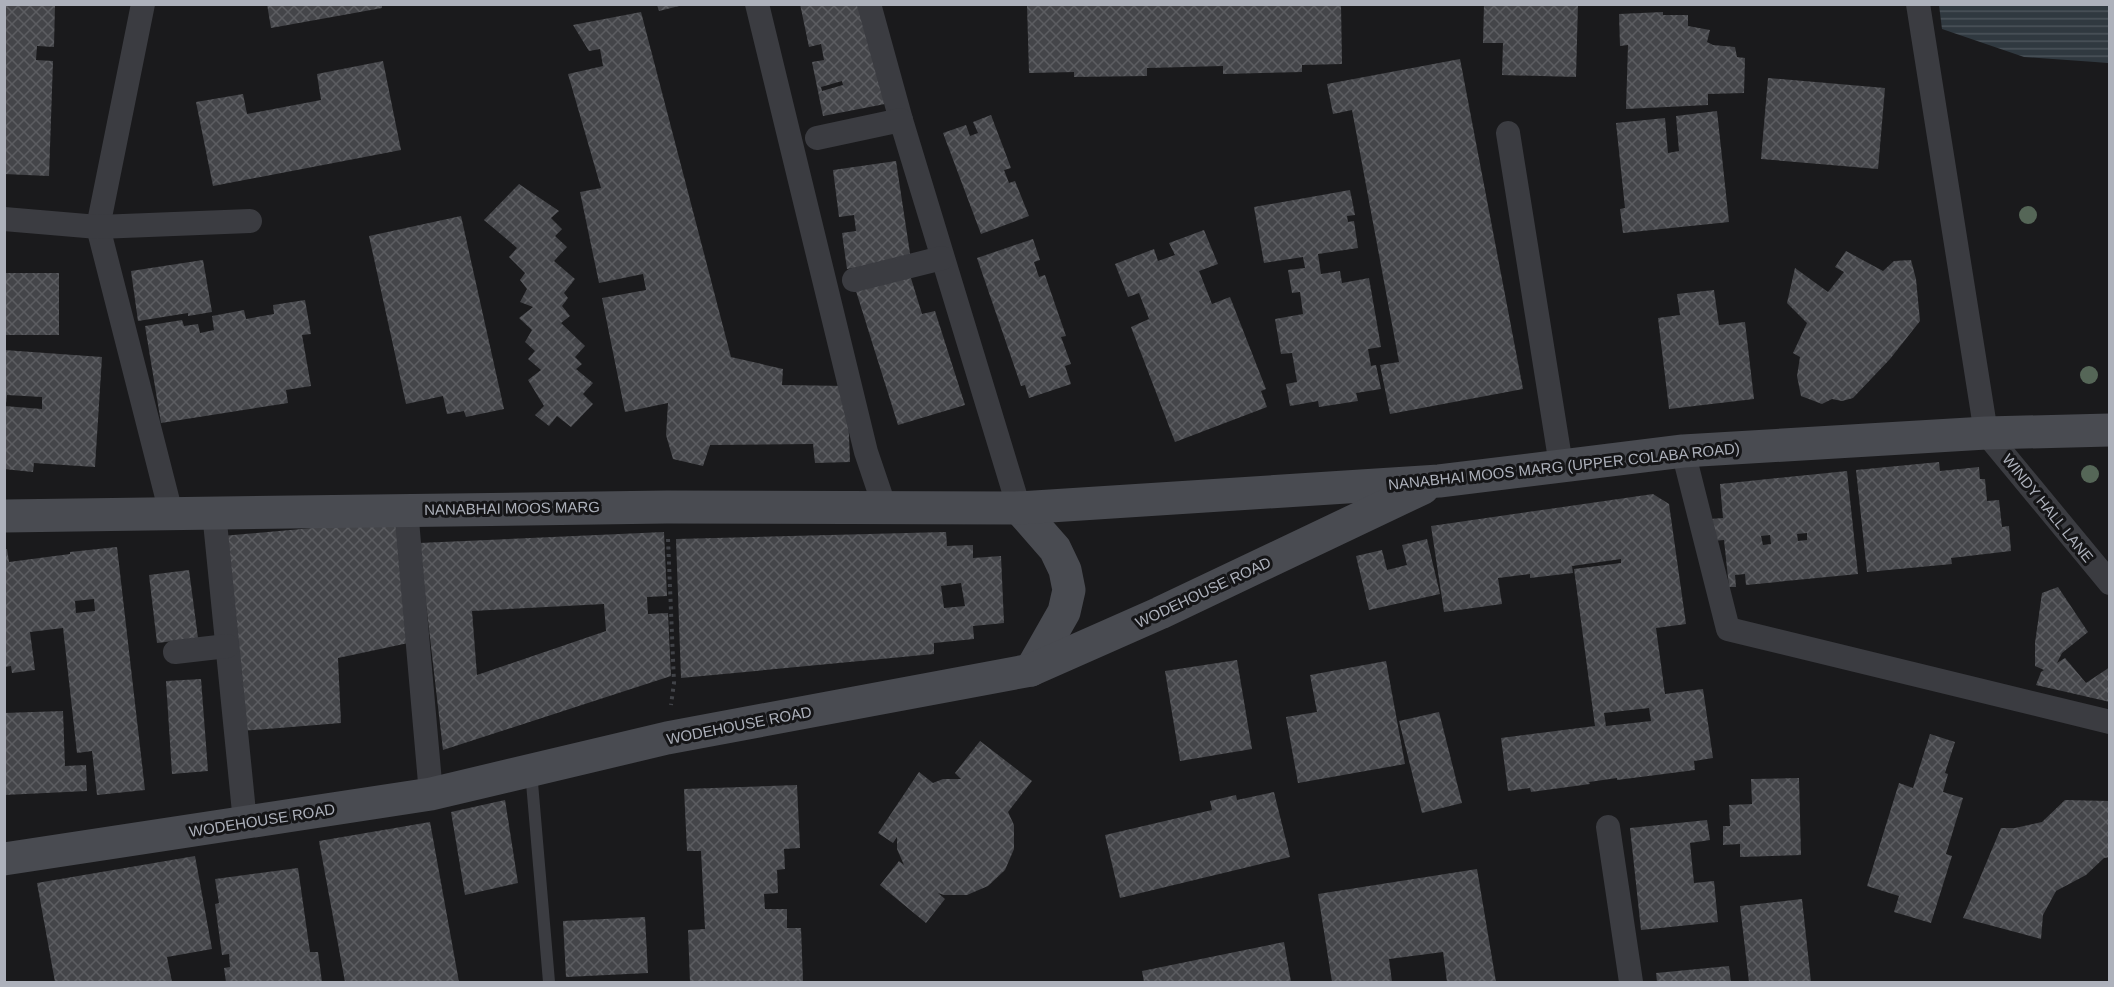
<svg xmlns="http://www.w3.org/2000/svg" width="2114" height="987" font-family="Helvetica,sans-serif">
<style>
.water{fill:url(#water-rules)}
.building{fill:url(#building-cross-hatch);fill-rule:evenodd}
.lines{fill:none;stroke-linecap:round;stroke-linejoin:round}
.path{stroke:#414348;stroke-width:4;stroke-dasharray:3 4.5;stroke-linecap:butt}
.service{stroke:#3b3c41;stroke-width:12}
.minor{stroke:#3b3c41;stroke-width:24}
.secondary{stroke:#494b51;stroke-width:33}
.tree{fill:#556657}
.labels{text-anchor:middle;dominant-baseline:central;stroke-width:6;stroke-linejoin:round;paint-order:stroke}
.street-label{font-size:15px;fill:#adb1bb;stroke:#151517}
</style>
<defs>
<pattern id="water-rules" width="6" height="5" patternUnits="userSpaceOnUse" patternTransform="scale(1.5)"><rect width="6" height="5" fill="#303940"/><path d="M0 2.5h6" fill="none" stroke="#4b535a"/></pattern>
<pattern id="building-cross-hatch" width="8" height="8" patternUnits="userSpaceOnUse" patternTransform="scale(1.5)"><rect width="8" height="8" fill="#444549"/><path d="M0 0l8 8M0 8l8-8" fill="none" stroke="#5c5d61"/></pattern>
</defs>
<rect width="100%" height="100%" fill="#1a1a1c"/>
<polygon class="water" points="1939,5 2109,5 2109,63 2024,57 1942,29"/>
<g class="building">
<polygon points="4,4 55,4 54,47 37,46 36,60 53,61 49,176 4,174"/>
<polygon points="267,4 382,4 382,8 271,28"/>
<path d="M 800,4 L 864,4 L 885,104 L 823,116 L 812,62 L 824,60 L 821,44 L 809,47 ZM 842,81 L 843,85 L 822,91 L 821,87 Z"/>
<polygon points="1484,4 1578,4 1576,77 1502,75 1503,43 1483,43"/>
<polygon points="657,5 683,5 659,11"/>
<polygon points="1027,5 1341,5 1342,64 1302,65 1302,72 1223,74 1223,66 1147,68 1147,76 1074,77 1074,72 1029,73"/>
<polygon points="641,12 731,357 783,369 782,385 847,386 850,462 815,463 813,444 710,445 703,466 673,459 666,435 668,403 625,412 602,298 646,290 643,274 599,283 580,192 601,188 568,74 603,66 600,49 589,51 573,25"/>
<polygon points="1663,12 1663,15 1688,15 1688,26 1710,30 1707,42 1713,45 1735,47 1737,57 1745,58 1744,93 1708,94 1708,105 1626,109 1628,45 1620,46 1619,14"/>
<polygon points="1460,59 1523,389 1390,414 1380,365 1399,362 1352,110 1333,114 1327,84"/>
<polygon points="383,61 401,150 213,186 196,102 243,94 247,114 321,100 317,74"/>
<polygon points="1768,78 1885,88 1878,169 1761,159"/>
<polygon points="1717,111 1729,222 1623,233 1620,209 1625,208 1616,123 1665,118 1668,153 1679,151 1676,116"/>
<polygon points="991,115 1011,168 1004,170 1009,183 1015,181 1029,216 981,234 943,133 966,125 970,136 978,133 973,122"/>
<polygon points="896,161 911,260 847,269 842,233 856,231 854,215 839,217 833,170"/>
<polygon points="519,184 559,211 551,218 562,229 555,236 567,247 554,261 575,279 564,293 568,298 562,306 570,316 561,323 585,346 575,357 582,364 576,369 593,383 583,394 593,404 571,427 557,416 549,426 535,415 544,406 528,380 541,370 528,359 535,351 525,342 532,330 519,318 533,307 520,302 527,289 520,280 525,273 509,257 517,248 484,220"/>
<polygon points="1350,190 1355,215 1347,216 1348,222 1354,221 1358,248 1318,254 1321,274 1340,271 1342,283 1369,278 1381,347 1368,349 1371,366 1376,365 1381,389 1356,393 1358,401 1319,407 1318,401 1290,406 1286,384 1297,382 1292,353 1281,354 1275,319 1303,314 1300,292 1292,293 1288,270 1305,268 1303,257 1264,263 1254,207"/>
<polygon points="461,216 504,409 466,417 464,411 447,414 443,396 406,404 369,236"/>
<polygon points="1204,230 1218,264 1199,271 1212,304 1230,297 1266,389 1261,391 1267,407 1175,442 1131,327 1149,319 1139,293 1128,297 1115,264 1154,249 1158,261 1175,255 1169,243"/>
<polygon points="1033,239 1040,260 1034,262 1039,277 1045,275 1066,336 1061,337 1071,364 1065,366 1071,384 1029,398 1025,385 1021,386 977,258"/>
<polygon points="1846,251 1883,271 1894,261 1911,260 1916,279 1920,321 1890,359 1853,398 1842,401 1832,399 1822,404 1801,396 1797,376 1800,357 1793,353 1807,323 1787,303 1795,268 1828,292 1844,272 1835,267"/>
<polygon points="203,260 212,312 188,316 188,313 138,321 131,271"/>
<rect x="4" y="273" width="55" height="62"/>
<polygon points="910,275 922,314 935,311 965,405 898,425 856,291"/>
<polygon points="1714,290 1719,325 1745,322 1754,399 1669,409 1658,318 1680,315 1677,294"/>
<polygon points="305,300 311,334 302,335 311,386 286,390 288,403 161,423 145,326 182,320 184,326 198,324 200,333 214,330 212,316 244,310 246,319 274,314 273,305"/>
<polygon points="4,350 102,357 95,467 34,463 33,472 4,469 4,406 42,409 42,397 7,395 6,403 4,403"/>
<polygon points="1939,462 1940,471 1979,467 1980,479 1985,479 1987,501 1999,500 2002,527 2009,526 2011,551 1951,558 1952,564 1867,572 1856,470"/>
<path d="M 1847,471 L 1858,574 L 1746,585 L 1745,574 L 1735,575 L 1736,587 L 1729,587 L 1724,540 L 1712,541 L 1710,519 L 1723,518 L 1720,484 ZM 1807,533 L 1807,540 L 1798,541 L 1797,534 ZM 1770,535 L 1771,544 L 1763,545 L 1761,536 Z"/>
<path d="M 1653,494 L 1669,504 L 1686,624 L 1656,628 L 1665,694 L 1703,689 L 1713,758 L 1694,761 L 1695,770 L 1617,780 L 1617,778 L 1589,782 L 1590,784 L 1531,792 L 1530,788 L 1508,791 L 1501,738 L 1595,726 L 1574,569 L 1621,563 L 1621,559 L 1572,566 L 1573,573 L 1530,578 L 1530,574 L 1498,578 L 1502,604 L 1444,612 L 1431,526 ZM 1649,708 L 1651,721 L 1606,726 L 1604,713 Z"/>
<polygon points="402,520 413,642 338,658 341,723 240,731 222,536"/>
<path d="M 664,532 L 667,596 L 647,597 L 648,614 L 668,613 L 671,676 L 443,750 L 419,543 ZM 604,604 L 606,631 L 477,675 L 472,611 Z"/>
<path d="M 946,532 L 947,546 L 973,545 L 973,558 L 1001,556 L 1004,623 L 973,626 L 974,639 L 934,643 L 934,654 L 681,678 L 676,539 ZM 961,583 L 965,606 L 944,608 L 941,586 Z"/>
<polygon points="1427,539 1440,594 1369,610 1356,556 1382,550 1387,570 1407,565 1402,545"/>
<path d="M 117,547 L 145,790 L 97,795 L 92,751 L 77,753 L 63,628 L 30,632 L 35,670 L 12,673 L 11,666 L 4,667 L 4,549 L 7,549 L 9,562 L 70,554 L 70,552 ZM 94,599 L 95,611 L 76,613 L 75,601 Z"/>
<polygon points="189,570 198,638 157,643 149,575"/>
<polygon points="2058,587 2088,632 2062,653 2057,663 2065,658 2086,683 2110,667 2110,702 2036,685 2041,672 2044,670 2035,666 2035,643 2042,593"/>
<polygon points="1237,660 1252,749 1180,761 1165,671"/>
<polygon points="1386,661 1405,764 1298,783 1286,717 1317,712 1310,675"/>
<polygon points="201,679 208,771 172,774 166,681"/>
<polygon points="63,711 65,766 86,765 87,791 4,795 4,713"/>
<polygon points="1439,712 1462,803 1422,813 1399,721"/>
<polygon points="1930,734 1955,742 1945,773 1948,774 1943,792 1963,798 1946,854 1952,856 1931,923 1894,912 1899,896 1867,886 1899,783 1913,788"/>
<polygon points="980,741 1032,781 1008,812 1014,825 1014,849 1005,870 988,886 967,895 944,895 938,893 945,899 926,923 880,885 899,861 904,865 897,849 897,837 893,843 878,833 919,772 933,783 943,779 961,779 955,773"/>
<polygon points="1799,778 1801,855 1740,857 1740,844 1723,845 1723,826 1730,826 1729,805 1752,804 1751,779"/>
<polygon points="797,785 800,848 784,849 785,869 777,870 778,893 764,894 765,909 787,909 787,928 801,928 803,981 690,982 688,930 705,929 701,851 687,851 684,789"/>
<polygon points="1274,792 1290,857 1120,898 1105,835 1212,810 1210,801 1236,795 1237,800"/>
<polygon points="505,800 518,883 465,895 451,812"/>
<polygon points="2065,800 2110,801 2110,857 2104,858 2086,875 2056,891 2043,915 2041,939 1963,918 2001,828 2015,828 2042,822"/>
<polygon points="1707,820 1710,840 1690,843 1694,883 1714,881 1718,922 1641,930 1630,828"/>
<polygon points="430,822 459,982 345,982 319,841"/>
<polygon points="195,856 212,949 167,957 172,982 55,982 37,883"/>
<polygon points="298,868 310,952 318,952 322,982 226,982 224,968 230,967 229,954 222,955 215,904 219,903 215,879"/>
<polygon points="1477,869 1496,982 1447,982 1443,952 1389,959 1392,982 1332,982 1318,894"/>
<polygon points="1802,899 1811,982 1749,982 1740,906"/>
<polygon points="645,917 648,973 566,977 563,921"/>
<polygon points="1284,942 1291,982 1144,982 1142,971"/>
<polygon points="1729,966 1731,982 1657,982 1656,973"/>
</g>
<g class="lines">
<polyline class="path" points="668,539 674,683 671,705"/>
<polyline class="service" points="531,771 549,982"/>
<g class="minor">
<polyline points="143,4 98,227 171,513"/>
<polyline points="757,4 866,452 885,508"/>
<polyline points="869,4 901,120"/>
<polyline points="1918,4 1986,433 2110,583"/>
<polyline points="1508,133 1561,465"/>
<polyline points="817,138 901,120 1019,508"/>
<polyline points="4,219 98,227 250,221"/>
<polyline points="854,280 942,258"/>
<polyline points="1683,451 1728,629 2110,722"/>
<polyline points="406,509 431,794"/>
<polyline points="214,512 245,822"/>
<polyline points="175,652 227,646"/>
<polyline points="1608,827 1631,982"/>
</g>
<g class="secondary">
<polyline points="1019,508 1055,549 1065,570 1069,590 1064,612 1031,670"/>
<polyline points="4,516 667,507 1019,508 1439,481 1683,451 1986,433 2110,430"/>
<polyline points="4,859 431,794 667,738 1031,670 1160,613 1423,488"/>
</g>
</g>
<g class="tree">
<circle cx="2028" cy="215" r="9"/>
<circle cx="2089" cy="375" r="9"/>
<circle cx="2090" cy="474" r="9"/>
</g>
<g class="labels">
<g class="street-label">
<text transform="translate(1564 466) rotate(-6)">NANABHAI MOOS MARG (UPPER COLABA ROAD)</text>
<text transform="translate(512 508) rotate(-1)">NANABHAI MOOS MARG</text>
<text transform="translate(2048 508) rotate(51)">WINDY HALL LANE</text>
<text transform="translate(1203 592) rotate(-25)">WODEHOUSE ROAD</text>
<text transform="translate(739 725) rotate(-11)">WODEHOUSE ROAD</text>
<text transform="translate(262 820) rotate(-9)">WODEHOUSE ROAD</text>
</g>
</g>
<rect width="2114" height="987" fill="none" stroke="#adb1bb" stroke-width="12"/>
</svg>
